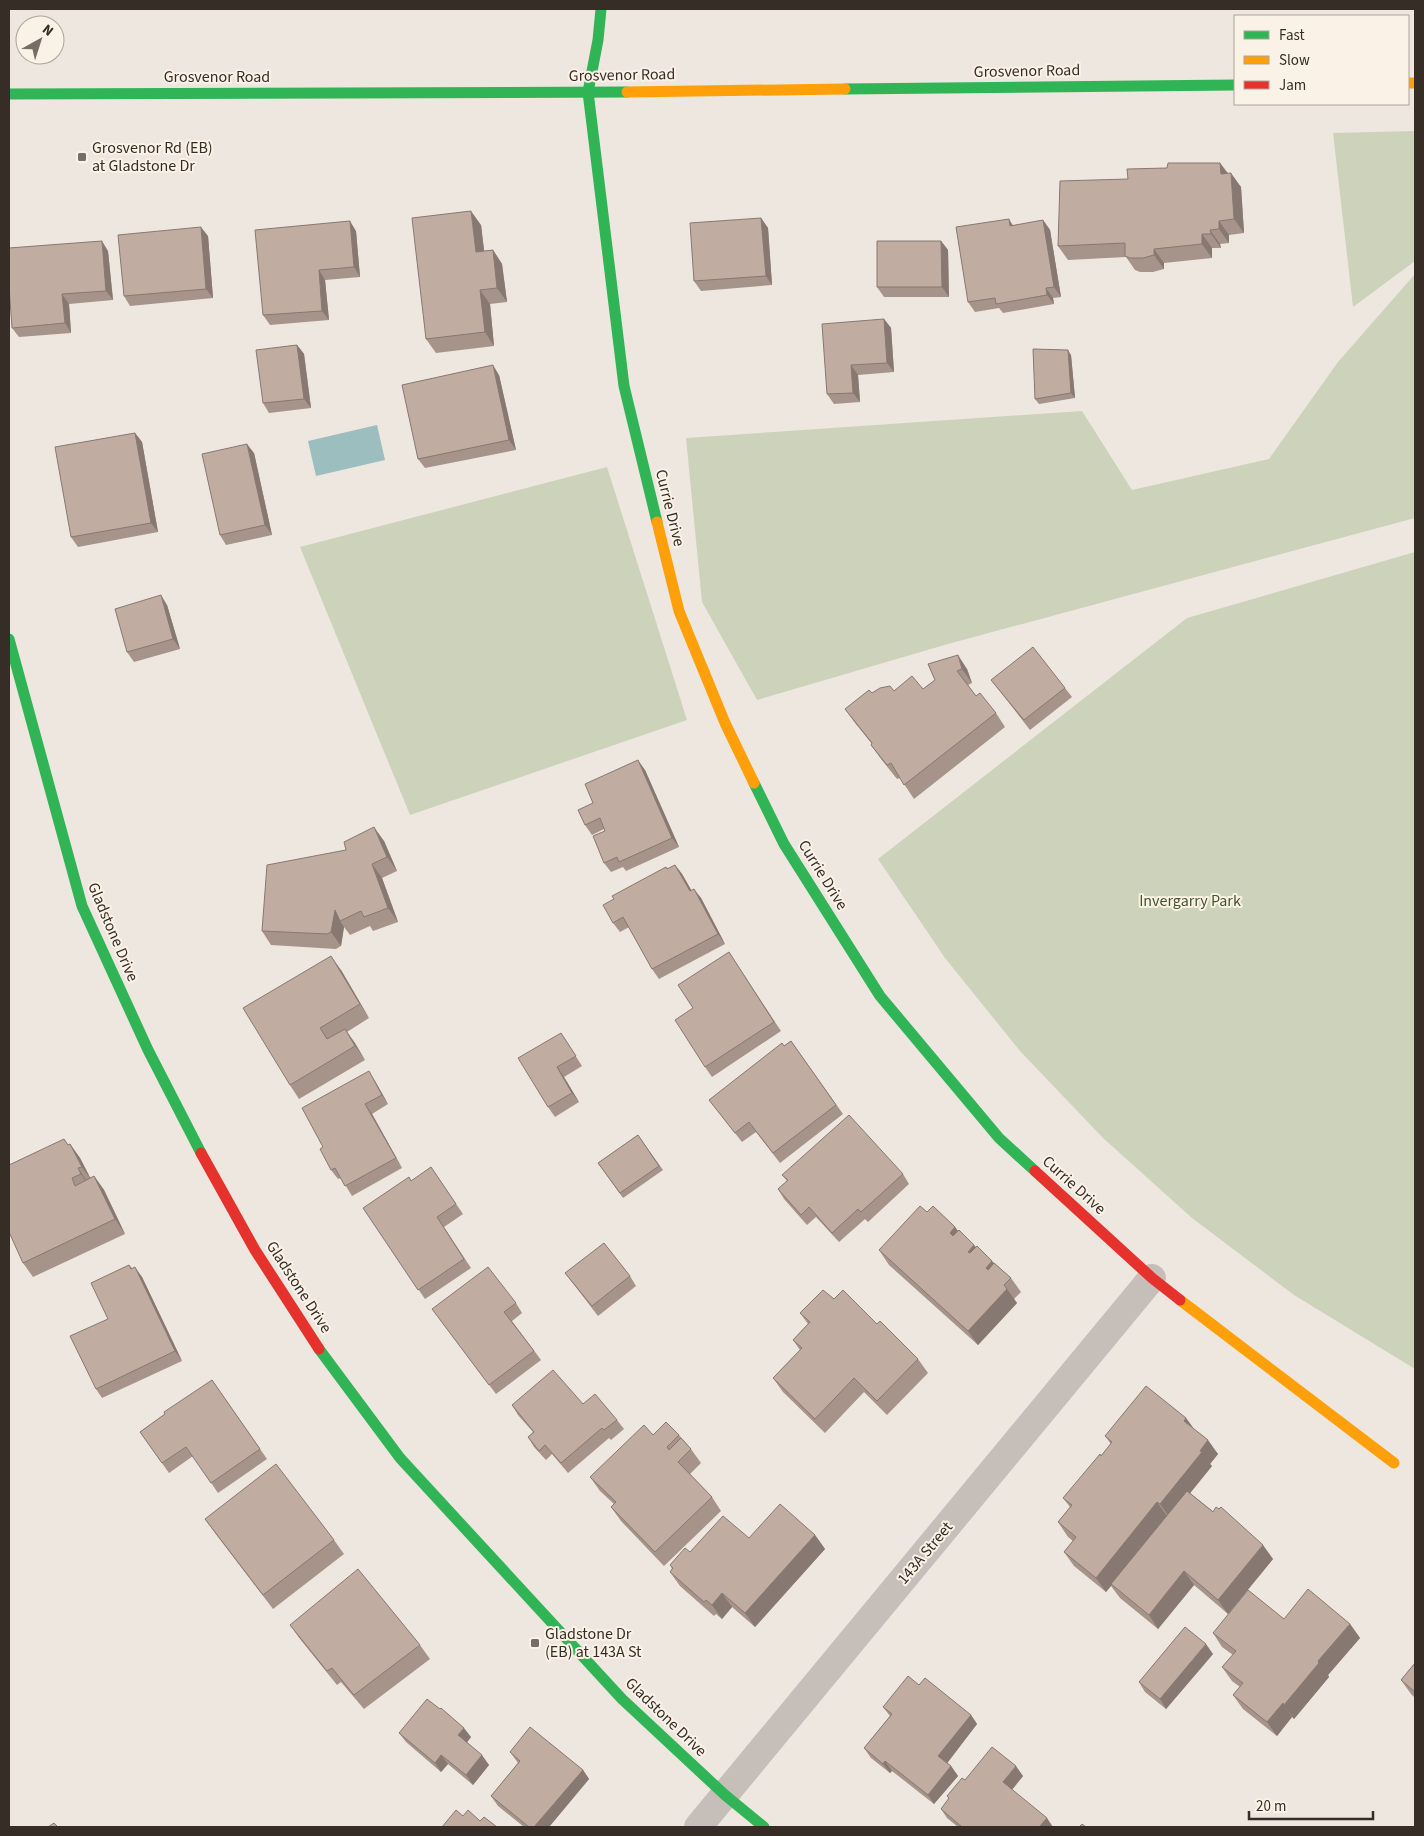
<svg xmlns="http://www.w3.org/2000/svg" width="1424" height="1836" font-family="'Source Sans 3',sans-serif">
<style>
.green{fill:#cdd3ba}
.water{fill:#9cbebe}
.lines{fill:none;stroke-linecap:round;stroke-linejoin:round}
.street{stroke:#c6bfb9;stroke-width:28}
.fast{stroke:#30b455;stroke-width:11}
.slow{stroke:#ff9f0a;stroke-width:11}
.jam{stroke:#e5322d;stroke-width:11}
.wall{fill:#a6948a}
.shaded-wall{fill:#877871}
.building{fill:#c1aca1;stroke:#877871}
.poi-dot{fill:#776e68;stroke:#faf2e7;stroke-width:2}
.labels{text-anchor:middle;dominant-baseline:central;stroke-width:4;stroke-linejoin:round;paint-order:stroke}
.street-label{font-size:16px;fill:#372d27;stroke:#faf2e7}
.poi-label{font-size:16px;fill:#372d27;stroke:#faf2e7;text-anchor:start}
.park-label{font-size:16px;fill:#44562b;stroke:#faf2e7}
</style>
<rect width="100%" height="100%" fill="#ede7e0"/>
<g class="green">
<polygon points="1415,131 1415,261 1353,307 1333,133"/>
<polygon points="1415,274 1415,518 948,644 757,700 702,602 686,438 1082,411 1132,490 1269,459 1338,362"/>
<polygon points="607,467 687,720 410,815 300,547"/>
<polygon points="1415,552 1415,1369 1294,1295 1192,1218 1103,1138 1020,1051 945,958 878,859 1187,618"/>
</g>
<polygon class="water" points="377,425 385,460 316,476 308,441"/>
<g class="lines">
<polyline class="street" points="698,1827 1152,1278"/>
<g class="fast">
<polyline points="601,9 598,40 588,92 624,386 657,522"/>
<polyline points="845,89 1235,85"/>
<polyline points="9,94 627,92"/>
<polyline points="9,639 82,906 148,1050 201,1153"/>
<polyline points="754,783 784,844 880,996 999,1138 1035,1171"/>
<polyline points="319,1349 400,1458 622,1699 725,1795 764,1827"/>
</g>
<g class="slow">
<polyline points="1408,83 1415,83"/>
<polyline points="627,92 845,89"/>
<polyline points="657,522 679,611 725,723 754,783"/>
<polyline points="1180,1300 1394,1463"/>
</g>
<g class="jam">
<polyline points="201,1153 255,1250 319,1349"/>
<polyline points="1035,1171 1152,1278 1180,1300"/>
</g>
</g>
<g class="wall">
<polygon points="1220,163 1228,173 1241,187 1244,233 1229,235 1229,243 1220,244 1221,248 1212,248 1212,258 1164,263 1164,269 1153,272 1140,272 1135,270 1126,257 1068,260 1058,246 1128,179 1167,168"/>
<polygon points="761,218 768,228 772,285 701,291 694,281"/>
<polygon points="1043,220 1050,230 1061,297 1053,298 1054,304 1003,313 999,308 975,312 968,302 1013,226"/>
<polygon points="481,225 484,251 493,250 502,264 507,302 490,304 494,346 436,353 426,339"/>
<polygon points="356,231 360,277 325,280 329,320 270,325 263,315"/>
<polygon points="208,236 213,298 130,306 124,296"/>
<polygon points="941,241 948,250 949,297 884,297 877,287"/>
<polygon points="108,251 113,300 69,304 71,333 19,337 12,328"/>
<polygon points="884,319 891,328 894,372 858,375 860,402 834,404 827,394"/>
<polygon points="297,345 304,354 311,408 269,413 263,403"/>
<polygon points="1071,355 1075,398 1039,404 1035,399"/>
<polygon points="499,375 516,450 425,468 418,459"/>
<polygon points="135,433 142,442 158,532 78,547 71,537"/>
<polygon points="254,453 272,535 226,545 220,535"/>
<polygon points="167,605 180,649 134,662 127,652"/>
<polygon points="928,664 967,669 972,683 968,685 976,696 996,713 1005,727 914,799 900,778 897,779 881,759 871,745 872,744 855,723 845,709 872,693 894,691 923,689 935,680"/>
<polygon points="991,680 1065,688 1072,697 1030,730"/>
<polygon points="645,770 679,847 626,871 623,867 611,872 604,863 605,831 604,829 592,835 585,825 593,803"/>
<polygon points="384,841 397,871 382,878 398,922 373,931 370,926 350,935 344,927 341,946 336,949 271,945 262,931 346,850"/>
<polygon points="675,865 682,874 691,890 701,898 725,944 659,979 652,969 629,927 620,932 613,923 614,899 666,867 668,869"/>
<polygon points="729,952 781,1031 712,1077 705,1067 693,1008"/>
<polygon points="341,970 369,1018 347,1032 365,1060 299,1099 290,1085"/>
<polygon points="561,1033 582,1066 564,1077 579,1102 555,1117 548,1107"/>
<polygon points="791,1041 843,1114 780,1163 756,1132 742,1142 709,1100"/>
<polygon points="375,1081 388,1104 372,1114 402,1168 352,1196 341,1178 338,1179 331,1170 323,1147"/>
<polygon points="638,1135 663,1170 623,1198 598,1163"/>
<polygon points="64,1139 68,1145 70,1144 80,1158 90,1178 94,1176 104,1190 125,1234 33,1277 23,1263"/>
<polygon points="431,1167 463,1214 444,1227 471,1268 425,1299 363,1208 412,1181"/>
<polygon points="903,1174 909,1184 868,1222 865,1219 839,1242 816,1217 807,1225 784,1199 778,1189 787,1181 782,1175"/>
<polygon points="927,1212 955,1227 958,1231 1011,1278 1021,1292 1014,1299 1017,1303 978,1345 889,1265 879,1250"/>
<polygon points="129,1265 132,1268 142,1277 182,1361 102,1398 96,1389 108,1319"/>
<polygon points="565,1273 630,1276 636,1286 598,1316"/>
<polygon points="834,1299 877,1324 918,1359 928,1373 887,1415 864,1392 825,1433 783,1392 773,1378 800,1350 793,1340 808,1324 800,1313"/>
<polygon points="516,1303 522,1313 512,1321 541,1360 496,1394 439,1318"/>
<polygon points="212,1380 267,1459 218,1493 193,1456 169,1473 140,1432"/>
<polygon points="583,1404 617,1420 624,1429 611,1440 609,1438 568,1473 552,1454 546,1460 534,1447 528,1437 533,1432 518,1415 512,1405"/>
<polygon points="1186,1418 1194,1429 1218,1454 1210,1464 1212,1466 1190,1493 1273,1559 1228,1614 1194,1585 1158,1629 1120,1598 1111,1586 1106,1592 1074,1566 1064,1552 1073,1541 1068,1537 1058,1522 1070,1507 1063,1498 1101,1456 1111,1444 1105,1436"/>
<polygon points="653,1435 679,1435 691,1449 701,1463 690,1474 712,1497 721,1511 664,1566 621,1521 611,1507 614,1504 600,1491 590,1477"/>
<polygon points="205,1519 334,1540 344,1554 273,1609 215,1533"/>
<polygon points="815,1535 825,1549 755,1627 732,1607 722,1619 716,1614 714,1616 680,1586 670,1572 672,1569 670,1565 690,1552 749,1538"/>
<polygon points="1284,1619 1350,1624 1360,1638 1328,1675 1329,1677 1294,1719 1292,1717 1277,1736 1243,1709 1233,1695 1240,1687 1232,1681 1222,1667 1233,1655 1222,1647 1213,1633"/>
<polygon points="290,1625 420,1645 430,1659 364,1709 341,1682 337,1685 300,1639"/>
<polygon points="1213,1654 1166,1709 1145,1692 1139,1682"/>
<polygon points="1415,1663 1415,1698 1411,1694 1401,1680"/>
<polygon points="919,1685 971,1715 977,1724 947,1763 951,1766 958,1776 934,1804 892,1771 890,1773 871,1758 864,1748 890,1716 883,1707"/>
<polygon points="399,1733 471,1737 467,1742 489,1765 473,1785 448,1764 441,1772 406,1742"/>
<polygon points="510,1752 583,1770 589,1779 549,1827 524,1827 498,1806 491,1796 518,1763"/>
<polygon points="1023,1776 1012,1790 1053,1827 958,1827 947,1818 941,1809 949,1799 947,1796 965,1780"/>
</g>
<g class="shaded-wall">
<polygon points="1220,163 1230,177 1221,174"/>
<polygon points="1231,173 1241,187 1244,233 1234,219"/>
<polygon points="471,211 481,225 486,266 476,252"/>
<polygon points="761,218 768,228 772,285 766,276"/>
<polygon points="1009,219 1015,229 1010,226"/>
<polygon points="1043,220 1050,230 1061,297 1054,287"/>
<polygon points="350,221 356,231 360,277 354,267"/>
<polygon points="1219,221 1229,235 1229,243 1219,229"/>
<polygon points="201,227 208,236 213,298 206,289"/>
<polygon points="1210,230 1220,244 1221,248 1211,234"/>
<polygon points="1202,234 1212,248 1212,258 1202,244"/>
<polygon points="102,241 108,251 113,300 106,291"/>
<polygon points="941,241 948,250 949,297 942,287"/>
<polygon points="1154,249 1164,263 1164,269 1154,255"/>
<polygon points="493,250 502,264 507,302 497,288"/>
<polygon points="319,270 325,280 329,320 322,311"/>
<polygon points="1046,288 1053,298 1054,304 1047,295"/>
<polygon points="480,290 490,304 494,346 485,332"/>
<polygon points="62,294 69,304 71,333 65,323"/>
<polygon points="884,319 891,328 894,372 887,363"/>
<polygon points="297,345 304,354 311,408 304,399"/>
<polygon points="1068,350 1071,355 1075,398 1071,393"/>
<polygon points="493,365 499,375 516,450 509,440"/>
<polygon points="851,365 858,375 860,402 853,393"/>
<polygon points="135,433 142,442 158,532 151,523"/>
<polygon points="247,444 254,453 272,535 265,525"/>
<polygon points="161,595 167,605 180,649 173,639"/>
<polygon points="958,655 967,669 972,683 962,669"/>
<polygon points="638,760 645,770 679,847 672,838"/>
<polygon points="374,827 384,841 397,871 387,857"/>
<polygon points="372,864 382,878 398,922 388,908"/>
<polygon points="675,865 682,874 697,900 690,891"/>
<polygon points="694,889 701,898 725,944 718,934"/>
<polygon points="335,910 340,921 344,927 341,946 331,932"/>
<polygon points="331,956 341,970 369,1018 360,1004"/>
<polygon points="345,1029 355,1043 365,1060 355,1046"/>
<polygon points="557,1067 564,1077 579,1102 572,1093"/>
<polygon points="369,1071 375,1081 388,1104 382,1095"/>
<polygon points="365,1104 372,1114 402,1168 396,1158"/>
<polygon points="70,1144 80,1158 92,1181 82,1167"/>
<polygon points="78,1168 88,1183 90,1188 81,1174"/>
<polygon points="94,1176 104,1190 125,1234 115,1219"/>
<polygon points="955,1227 965,1241 959,1247 950,1233"/>
<polygon points="974,1245 984,1259 978,1266 968,1252"/>
<polygon points="992,1261 1002,1275 996,1282 986,1268"/>
<polygon points="135,1267 142,1277 182,1361 175,1351"/>
<polygon points="1007,1289 1017,1303 978,1345 968,1331"/>
<polygon points="1186,1418 1196,1432 1184,1421"/>
<polygon points="1208,1440 1218,1454 1210,1464 1212,1466 1170,1518 1160,1504"/>
<polygon points="1157,1502 1167,1516 1106,1592 1096,1578"/>
<polygon points="815,1535 825,1549 755,1627 745,1613"/>
<polygon points="1263,1545 1273,1559 1228,1614 1218,1600"/>
<polygon points="1184,1571 1194,1585 1158,1629 1149,1615"/>
<polygon points="722,1593 732,1607 722,1619 712,1605"/>
<polygon points="1350,1624 1360,1638 1328,1675 1329,1677 1294,1719 1284,1705 1318,1661"/>
<polygon points="1206,1644 1213,1654 1166,1709 1160,1699"/>
<polygon points="1283,1703 1292,1717 1277,1736 1267,1722"/>
<polygon points="971,1715 977,1724 945,1766 938,1756"/>
<polygon points="464,1728 471,1737 465,1745 458,1735"/>
<polygon points="441,1755 448,1764 441,1772 435,1763"/>
<polygon points="482,1755 489,1765 473,1785 466,1775"/>
<polygon points="885,1761 892,1771 890,1773 883,1764"/>
<polygon points="951,1766 958,1776 934,1804 928,1795"/>
<polygon points="1016,1766 1023,1776 1010,1792 1003,1782"/>
<polygon points="583,1770 589,1779 549,1827 534,1827"/>
<polygon points="1047,1818 1053,1827 1039,1827"/>
</g>
<g class="building">
<polygon points="1168,163 1220,163 1221,174 1231,173 1234,219 1219,221 1219,229 1210,230 1211,234 1202,234 1202,244 1154,249 1154,255 1143,258 1130,258 1125,256 1125,243 1058,246 1060,181 1128,179 1127,169 1167,168"/>
<polygon points="471,211 476,252 493,250 497,288 480,290 485,332 426,339 412,218"/>
<polygon points="761,218 766,276 694,281 690,223"/>
<polygon points="1009,219 1010,226 1043,220 1054,287 1046,288 1047,295 996,304 995,298 968,302 956,227"/>
<polygon points="350,221 354,267 319,270 322,311 263,315 255,230"/>
<polygon points="201,227 206,289 124,296 118,235"/>
<polygon points="102,241 106,291 62,294 65,323 12,328 9,286 9,248"/>
<polygon points="877,241 941,241 942,287 877,287"/>
<polygon points="884,319 887,363 851,365 853,393 827,394 822,324"/>
<polygon points="297,345 304,399 263,403 256,350"/>
<polygon points="1033,349 1068,350 1071,393 1035,399"/>
<polygon points="493,365 509,440 418,459 402,385"/>
<polygon points="135,433 151,523 71,537 55,447"/>
<polygon points="247,444 265,525 220,535 202,454"/>
<polygon points="161,595 173,639 127,652 115,609"/>
<polygon points="1033,647 1065,688 1024,720 991,680"/>
<polygon points="958,655 962,669 957,671 976,696 980,693 996,713 904,785 891,763 887,765 871,745 872,743 845,709 869,690 872,693 880,688 890,686 894,691 912,676 923,689 935,680 928,664"/>
<polygon points="638,760 672,838 619,862 617,857 604,863 593,836 605,831 600,818 585,825 578,810 593,803 585,784"/>
<polygon points="374,827 387,857 372,864 388,908 364,917 361,911 340,921 335,910 331,932 327,934 262,931 267,865 346,850 344,842"/>
<polygon points="675,865 690,891 694,889 718,934 652,969 623,917 613,923 603,905 614,899 612,896 666,867 667,869"/>
<polygon points="729,952 774,1022 705,1067 675,1020 693,1008 678,985"/>
<polygon points="331,956 360,1004 320,1028 327,1039 345,1029 355,1046 290,1085 243,1008"/>
<polygon points="561,1033 576,1056 557,1067 572,1093 548,1107 518,1058"/>
<polygon points="791,1041 836,1105 773,1153 749,1122 735,1133 709,1100 782,1043 784,1046"/>
<polygon points="369,1071 382,1095 365,1104 396,1158 345,1186 335,1168 331,1170 320,1149 323,1147 302,1108"/>
<polygon points="849,1115 903,1174 861,1212 858,1209 832,1233 809,1207 801,1215 778,1189 788,1180 782,1175"/>
<polygon points="638,1135 659,1166 620,1193 598,1163"/>
<polygon points="64,1139 68,1145 70,1144 82,1167 78,1168 81,1174 72,1178 75,1186 94,1176 115,1219 23,1263 9,1232 9,1165"/>
<polygon points="431,1167 456,1204 437,1217 464,1259 418,1290 363,1208 409,1177 411,1181"/>
<polygon points="920,1206 927,1212 933,1206 955,1227 950,1233 953,1236 959,1230 974,1245 968,1252 970,1253 977,1246 992,1261 986,1268 988,1270 994,1263 1011,1278 1004,1285 1007,1289 968,1331 879,1250"/>
<polygon points="604,1243 630,1276 592,1306 565,1273"/>
<polygon points="129,1265 131,1269 135,1267 175,1351 96,1389 70,1336 108,1319 91,1283"/>
<polygon points="488,1267 516,1303 504,1312 534,1351 489,1385 432,1309"/>
<polygon points="823,1290 834,1299 843,1290 877,1324 880,1321 918,1359 877,1401 854,1378 815,1419 773,1378 802,1348 793,1340 810,1322 800,1313"/>
<polygon points="553,1370 583,1404 595,1394 617,1420 604,1430 602,1428 561,1463 545,1445 539,1451 528,1437 534,1432 512,1405"/>
<polygon points="212,1380 260,1449 211,1483 186,1447 162,1463 140,1432 165,1414 164,1412"/>
<polygon points="1146,1386 1186,1418 1184,1421 1208,1440 1200,1451 1202,1452 1160,1504 1157,1502 1096,1578 1064,1552 1076,1537 1058,1522 1072,1505 1063,1498 1100,1454 1101,1456 1112,1442 1105,1436"/>
<polygon points="666,1422 679,1435 667,1447 669,1450 681,1438 691,1449 678,1462 712,1497 655,1552 611,1507 616,1502 590,1477 644,1425 653,1435"/>
<polygon points="276,1464 334,1540 263,1595 205,1519"/>
<polygon points="1187,1491 1213,1512 1216,1507 1219,1509 1221,1507 1263,1545 1218,1600 1184,1571 1149,1615 1111,1584"/>
<polygon points="780,1504 815,1535 745,1613 722,1593 712,1605 706,1600 704,1602 670,1572 673,1568 670,1565 685,1548 690,1552 723,1516 749,1538"/>
<polygon points="358,1569 420,1645 354,1695 332,1668 327,1671 290,1625"/>
<polygon points="1308,1589 1350,1624 1318,1661 1319,1663 1284,1705 1283,1703 1267,1722 1233,1695 1243,1683 1222,1667 1236,1651 1213,1633 1248,1590 1284,1619"/>
<polygon points="1185,1627 1206,1644 1160,1699 1139,1682"/>
<polygon points="1415,1663 1415,1692 1401,1680"/>
<polygon points="908,1676 919,1685 925,1678 971,1715 938,1756 951,1766 928,1795 885,1761 883,1764 864,1748 892,1714 883,1707"/>
<polygon points="427,1699 440,1709 441,1708 464,1728 458,1735 482,1755 466,1775 441,1755 435,1763 399,1733"/>
<polygon points="530,1727 583,1770 534,1827 529,1827 491,1796 520,1761 510,1752"/>
<polygon points="992,1747 1016,1766 1003,1782 1047,1818 1039,1827 962,1827 941,1809 949,1798 947,1796 962,1778 965,1780"/>
<polygon points="456,1810 463,1816 468,1810 480,1821 484,1817 497,1827 442,1827"/>
<polygon points="54,1823 58,1827 48,1827"/>
<polygon points="1082,1824 1086,1827 1079,1827"/>
</g>
<g class="poi-dot">
<rect x="77" y="152" width="10" height="10" rx="2.5"/>
<rect x="530" y="1638" width="10" height="10" rx="2.5"/>
</g>
<g class="labels">
<g class="street-label">
<text transform="translate(1027 71) rotate(-1)">Grosvenor Road</text>
<text transform="translate(622 75) rotate(-1)">Grosvenor Road</text>
<text x="217" y="77">Grosvenor Road</text>
<text transform="translate(670 508) rotate(76)">Currie Drive</text>
<text transform="translate(823 875) rotate(58)">Currie Drive</text>
<text transform="translate(113 932) rotate(67)">Gladstone Drive</text>
<text transform="translate(1074 1185) rotate(42)">Currie Drive</text>
<text transform="translate(299 1287) rotate(57)">Gladstone Drive</text>
<text transform="translate(925 1553) rotate(-50)">143A Street</text>
<text transform="translate(666 1717) rotate(44)">Gladstone Drive</text>
</g>
<g class="poi-label">
<text x="92" y="148">Grosvenor Rd (EB)<tspan x="92" dy="18">at Gladstone Dr</tspan></text>
<text x="545" y="1634">Gladstone Dr<tspan x="545" dy="18">(EB) at 143A St</tspan></text>
</g>
<g class="park-label">
<text x="1190" y="901">Invergarry Park</text>
</g>
</g>
<rect width="1424" height="1836" fill="none" stroke="#372d27" stroke-width="20"/>
<rect x="1234" y="15" width="175" height="90" fill="#faf2e7" stroke="#aca39a"/>
<rect x="1244" y="31" width="25" height="8" fill="#30b455" stroke="#aca39a"/>
<text x="1279" y="40" font-size="15" fill="#372d27">Fast</text>
<rect x="1244" y="56" width="25" height="8" fill="#ff9f0a" stroke="#aca39a"/>
<text x="1279" y="65" font-size="15" fill="#372d27">Slow</text>
<rect x="1244" y="81" width="25" height="8" fill="#e5322d" stroke="#aca39a"/>
<text x="1279" y="90" font-size="15" fill="#372d27">Jam</text>
<g transform="translate(40 40) rotate(39)"><circle r="24" fill="#faf2e7" stroke="#aca39a"/>
<path d="M0-4L9 19L0 12L-9 19Z" fill="#776e68"/>
<text y="-8" font-size="14" font-weight="bold" text-anchor="middle" fill="#372d27">N</text>
</g>
<path d="M1249 1811v8h124v-8" fill="none" stroke="#372d27" stroke-width="2.5"/>
<text x="1256" y="1811" font-size="15" fill="#372d27" stroke="#faf2e7" stroke-width="4" paint-order="stroke">20 m</text>
</svg>
